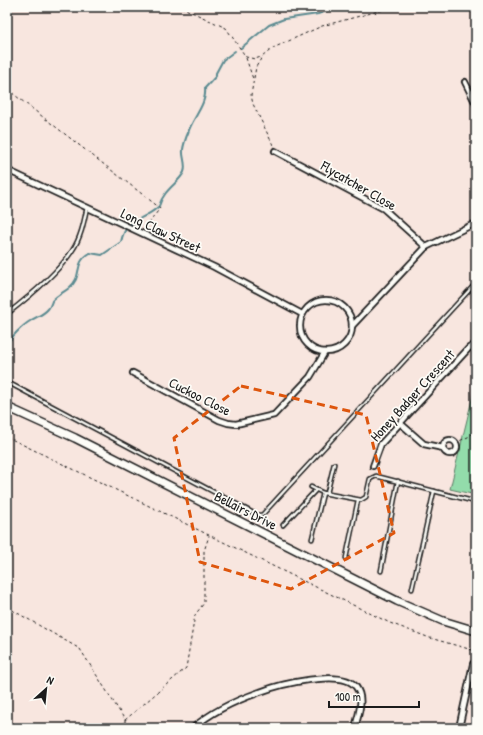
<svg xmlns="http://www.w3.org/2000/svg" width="483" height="735" font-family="'Patrick Hand',sans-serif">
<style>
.green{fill:#93dcab;stroke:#587c64}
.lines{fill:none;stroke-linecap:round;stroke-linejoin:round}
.stream{stroke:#5a8a90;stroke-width:2}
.lane-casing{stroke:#1c1c1c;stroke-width:5.5}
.street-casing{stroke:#1c1c1c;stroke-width:8}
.secondary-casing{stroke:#1c1c1c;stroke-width:10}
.path{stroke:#1c1c1c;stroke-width:1;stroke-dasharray:3 3;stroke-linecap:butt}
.lane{stroke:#fdfcf7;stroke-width:2.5}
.street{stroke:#fdfcf7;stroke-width:4.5}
.secondary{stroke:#fdfcf7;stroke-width:7}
.marked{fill:none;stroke:#de560d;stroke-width:3;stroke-dasharray:8 5;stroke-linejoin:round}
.labels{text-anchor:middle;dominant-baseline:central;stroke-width:3.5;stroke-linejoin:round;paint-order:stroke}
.street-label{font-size:14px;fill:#1c1c1c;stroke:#fdfcf7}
</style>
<rect width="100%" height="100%" fill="#f8e6df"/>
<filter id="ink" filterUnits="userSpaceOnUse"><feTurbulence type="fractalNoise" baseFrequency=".025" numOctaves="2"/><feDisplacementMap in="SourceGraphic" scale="8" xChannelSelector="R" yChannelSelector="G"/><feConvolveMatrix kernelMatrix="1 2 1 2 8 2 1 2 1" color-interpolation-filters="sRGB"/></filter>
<g filter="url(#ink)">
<polygon class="green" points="476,383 476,495 450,489"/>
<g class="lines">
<g class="stream">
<polyline points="241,48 269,25 284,19 318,14 337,7"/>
<path d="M 159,206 C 164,189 179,183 184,172 C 187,165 182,157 183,150 C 183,147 186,137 188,133 C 192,118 207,105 205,88 L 216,76 L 216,73 L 223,60 L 235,51"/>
<path d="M 7,345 C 10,338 22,326 30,321 C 36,317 43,315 48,309 C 50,307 51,304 52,301 C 57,295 63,293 69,288 C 84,276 72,264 90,253 L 102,255 L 121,242 C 126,217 142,222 158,207"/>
</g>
<g class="lane-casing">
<g id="lane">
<path d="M 7,314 C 29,297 57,274 72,251 C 81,238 84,222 87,207"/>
<polyline points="7,382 257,515 262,515 476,283"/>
<polyline points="311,487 323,493 361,500 366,497 370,479 376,476 476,502"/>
<polyline points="327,493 334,464"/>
<polyline points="283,525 316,490"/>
<polyline points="312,539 323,493"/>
<polyline points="346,558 358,500"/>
<polyline points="381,571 398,481"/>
<polyline points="412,589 434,491"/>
</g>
</g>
<g class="street-casing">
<g id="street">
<polyline points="465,82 476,104"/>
<polyline points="275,151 384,209 426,247"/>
<polyline points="7,170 214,267 302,314"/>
<circle cx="326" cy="326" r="26"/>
<polyline points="352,326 426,247 476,223"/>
<polyline points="133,373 219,420 228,423 236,424 274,415 310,377 325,352"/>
<polyline points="400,423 424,444 443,448"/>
<circle cx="450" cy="447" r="7"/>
<polyline points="373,466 381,444 469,348 476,344"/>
<path d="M 193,728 C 211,712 237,700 260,692 C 278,685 343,668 356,687 C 365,699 358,715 355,728"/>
<polyline points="459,728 473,664"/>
</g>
</g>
<g class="secondary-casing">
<polyline id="secondary" points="7,407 75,438 397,601 443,621 476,631"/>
</g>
<g class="path">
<polyline points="181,7 226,28 246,57 255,59 261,57"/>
<polyline points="246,58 253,79"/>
<polyline points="7,89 160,208 145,229"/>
<polyline points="273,145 253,104 251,95 256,67 262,57 273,48 322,26 394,7"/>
<polyline points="7,437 390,623 430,638 476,651"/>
<polyline points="455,443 470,436 476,430"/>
<polyline points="7,607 80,649 125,720 125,728"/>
<polyline points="125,720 186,668 195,615 204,603 204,551 209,536"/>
</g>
<use href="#lane" class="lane"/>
<use href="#street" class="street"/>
<use href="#secondary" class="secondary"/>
</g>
</g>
<path class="marked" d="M 241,386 L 366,415 L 394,533 L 291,589 L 200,562 L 174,438 Z"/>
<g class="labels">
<g class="street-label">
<text transform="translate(359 185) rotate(30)">Flycatcher Close</text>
<text transform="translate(161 230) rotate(25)">Long Claw Street</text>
<text transform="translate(412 395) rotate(-48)">Honey Badger Crescent</text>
<text transform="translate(200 396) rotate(27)">Cuckoo Close</text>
<text transform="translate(246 510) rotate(27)">Bellairs Drive</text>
</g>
</g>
<rect width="483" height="735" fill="none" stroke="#fdfcf7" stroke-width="24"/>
<rect x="12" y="12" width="459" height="711" fill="none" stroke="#1c1c1c" stroke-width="1.5" filter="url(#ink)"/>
<g transform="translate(46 689) rotate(27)" stroke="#fdfcf7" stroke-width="3" paint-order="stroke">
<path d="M0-3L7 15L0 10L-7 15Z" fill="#1c1c1c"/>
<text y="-6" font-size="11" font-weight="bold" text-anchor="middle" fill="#1c1c1c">N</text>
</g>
<path d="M329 701v6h90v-6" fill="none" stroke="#1c1c1c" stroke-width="2"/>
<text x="335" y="701" font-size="12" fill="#1c1c1c" stroke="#fdfcf7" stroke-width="3" paint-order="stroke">100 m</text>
</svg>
